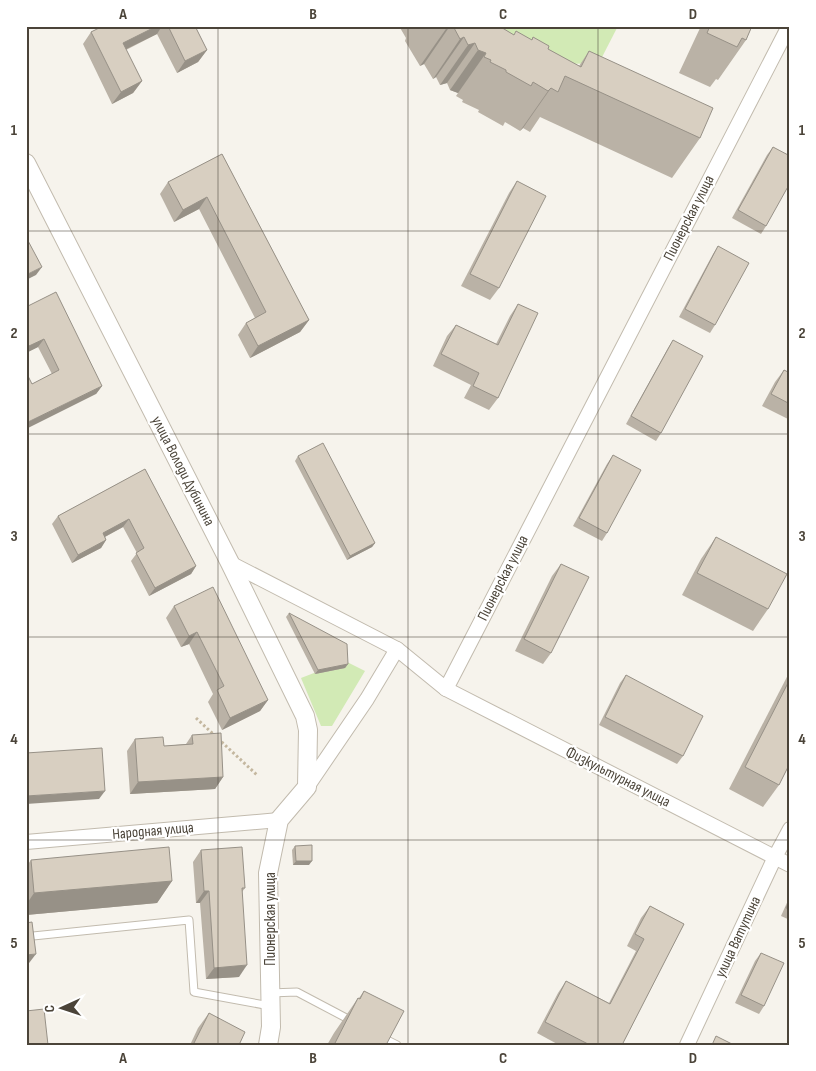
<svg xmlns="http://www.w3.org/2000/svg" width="816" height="1071" font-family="'Sofia Sans Condensed',sans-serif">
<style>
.green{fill:#d2eab5}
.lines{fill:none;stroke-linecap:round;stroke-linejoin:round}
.service-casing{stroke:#c2bbae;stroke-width:9}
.minor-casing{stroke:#c2bbae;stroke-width:16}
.tertiary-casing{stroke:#c2bbae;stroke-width:20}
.path{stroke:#c4b79f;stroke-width:3;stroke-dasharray:2.5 2.5;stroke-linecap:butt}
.service{stroke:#fff;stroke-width:7}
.minor{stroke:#fff;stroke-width:14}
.tertiary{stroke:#fff;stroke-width:18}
.wall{fill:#bab2a6}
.shaded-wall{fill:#979187}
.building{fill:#d8cfc1;stroke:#979187}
.grid{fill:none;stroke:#4b4439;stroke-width:1;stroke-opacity:0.55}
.labels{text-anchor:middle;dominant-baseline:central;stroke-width:4.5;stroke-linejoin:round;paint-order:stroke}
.street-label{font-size:15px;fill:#4b4439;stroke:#fff}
.neatline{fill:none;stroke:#4b4439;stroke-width:2}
.grid-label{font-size:16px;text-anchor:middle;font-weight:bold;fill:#4b4439}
</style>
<rect width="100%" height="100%" fill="#f6f3ec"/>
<g class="green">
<polygon points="481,26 618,26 599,63 568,64"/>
<polygon points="345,661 365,671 332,726 321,726 301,678"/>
</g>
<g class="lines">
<g class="service-casing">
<g id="service">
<polyline points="33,936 189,920 194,992 270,1006"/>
<polyline points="270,993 297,992 352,1021"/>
<polyline points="381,1037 397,1045"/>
</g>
</g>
<g class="minor-casing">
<g id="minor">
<polyline points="230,563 397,649 446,689 789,26"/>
<polyline points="446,689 790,865"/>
<polyline points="307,787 367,699 397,649"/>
<polyline points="26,842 279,820"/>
<polyline points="687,1045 775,857 790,829"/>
</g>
</g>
<g class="tertiary-casing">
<polyline id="tertiary" points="26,163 230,563 305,716 308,730 307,787 279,820 268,873 271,1027 268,1045"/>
</g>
<polyline class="path" points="196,718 257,775"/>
<use href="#service" class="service"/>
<use href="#minor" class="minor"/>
<use href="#tertiary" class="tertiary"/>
</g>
<g class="wall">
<polygon points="103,26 195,26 207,50 198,62 177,73 157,34 126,50 142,81 133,93 112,104 83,44 91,32"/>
<polygon points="399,26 499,26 514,35 548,49 579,66 589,51 700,138 672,178 540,117 530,132 523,128 520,131 505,122 503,126 478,112 479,110 462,102 463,100 456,96 458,93 450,90 447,83 440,85 436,77 433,79 424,64 420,66 405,41 406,38"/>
<polygon points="701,26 752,26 746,40 718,80 716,79 710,87 679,73"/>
<polygon points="790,122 790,128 787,127"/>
<polygon points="773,147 766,226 761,234 732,218 767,155"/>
<polygon points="222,154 309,320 300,332 250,358 238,335 246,323 255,318 199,209 174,222 160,194 168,182"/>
<polygon points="517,181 499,288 490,300 461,286 509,193"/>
<polygon points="718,246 715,325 710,333 679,317 713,254"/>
<polygon points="518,304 498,398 489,410 464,398 471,385 433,366 447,336 456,325 496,344 510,316"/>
<polygon points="26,307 102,386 96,394 32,384 52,374 38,347 26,353"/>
<polygon points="673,340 661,433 656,441 626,424 668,348"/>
<polygon points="784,370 790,373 790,420 762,406 775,382"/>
<polygon points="613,455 607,533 602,541 573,526 607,464"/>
<polygon points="298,456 375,543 372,547 347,560 295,461"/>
<polygon points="145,469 196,566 191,574 149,596 131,561 137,553 123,527 105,537 106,540 101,548 72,563 52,524 58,516"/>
<polygon points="716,537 768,609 753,631 682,595 701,559"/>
<polygon points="561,564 551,653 543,664 515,651 552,576"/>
<polygon points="174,606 268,700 260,711 222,730 208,702 213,694 189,644 181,647 166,618"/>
<polygon points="289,613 348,664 345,668 315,674 286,617"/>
<polygon points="790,671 790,763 779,785 763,807 729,789"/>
<polygon points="626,675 683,756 677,764 599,725 620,683"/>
<polygon points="192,735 223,777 215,789 130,794 127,751 135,739 164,746 186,744"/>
<polygon points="295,846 309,865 293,865 292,850"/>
<polygon points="201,850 245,888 242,892 239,977 206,979 200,903 196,903 193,862"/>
<polygon points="31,860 172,881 157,903 26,915 26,867"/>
<polygon points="790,896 790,920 781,916"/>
<polygon points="650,906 684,924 622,1045 559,1045 537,1033 558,993 566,981 609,1003 636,951 627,946 641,918"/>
<polygon points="761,953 764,1006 759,1014 735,1003 755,961"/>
<polygon points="364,991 386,1045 327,1045 334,1033 358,998 359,998"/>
<polygon points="209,1013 239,1045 190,1045 198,1028"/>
</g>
<g class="shaded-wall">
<polygon points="157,26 162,26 157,34 114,55 123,43"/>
<polygon points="448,26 450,26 424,64 420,66"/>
<polygon points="464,37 436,77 433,79 460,39"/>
<polygon points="475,43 447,83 440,85 468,45"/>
<polygon points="207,50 198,62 177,73 185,61"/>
<polygon points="478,50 486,53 458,93 450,90"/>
<polygon points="142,81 133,93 112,104 121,92"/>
<polygon points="551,88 523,128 520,131 548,91"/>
<polygon points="207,197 199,209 174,222 183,210"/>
<polygon points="42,267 36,275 26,280 26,275"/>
<polygon points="309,320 300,332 250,358 258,346"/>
<polygon points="44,339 38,347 26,353 26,350 29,346"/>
<polygon points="102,386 96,394 26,429 26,423"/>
<polygon points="129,519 123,527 97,541 103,533"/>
<polygon points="106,540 101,548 72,563 78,555"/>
<polygon points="375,543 372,547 347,560 350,556"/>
<polygon points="196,566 191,574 149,596 155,588"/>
<polygon points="197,632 189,644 181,647 189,636"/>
<polygon points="348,664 345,668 315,674 318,670"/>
<polygon points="268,700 260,711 222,730 230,718"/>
<polygon points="223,777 215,789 130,794 138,782"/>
<polygon points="105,791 99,799 26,804 26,796"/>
<polygon points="296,861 312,861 309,865 293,865"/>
<polygon points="172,881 157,903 26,915 26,905 34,893"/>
<polygon points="204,891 209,891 200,903 196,903"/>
<polygon points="36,954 26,967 26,955"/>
<polygon points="247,965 239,977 206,979 214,968"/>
</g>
<g class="building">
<polygon points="103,26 157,26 123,43 142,81 121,92 91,32"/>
<polygon points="168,26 195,26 207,50 185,61"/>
<polygon points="453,26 499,26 514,35 516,31 532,40 533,37 549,46 548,49 581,67 589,51 713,108 700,138 565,76 558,92 551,88 548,91 533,82 531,86 506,72 506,70 490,62 491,60 484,57 486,53 478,50 475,43 468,45 464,37 460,39"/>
<polygon points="710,26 752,26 746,40 742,38 737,47 707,33"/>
<polygon points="773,147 790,156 790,183 766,226 738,210"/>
<polygon points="222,154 309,320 258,346 246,323 266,312 207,197 183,210 168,182"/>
<polygon points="517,181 546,196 499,288 470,274"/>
<polygon points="26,237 42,267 26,275"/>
<polygon points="718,246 749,263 715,325 685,309"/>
<polygon points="56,292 102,386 26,423 26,372 32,384 59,370 44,339 29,346 26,339 26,307"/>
<polygon points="518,304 538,313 498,398 473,386 479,373 441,354 456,325 498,345"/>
<polygon points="673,340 703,356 661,433 631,416"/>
<polygon points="784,370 790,373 790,404 771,394"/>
<polygon points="323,443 375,543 350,556 298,456"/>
<polygon points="613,455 641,470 607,533 579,518"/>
<polygon points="145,469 196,566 155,588 136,553 144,548 129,519 103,533 106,540 78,555 58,516"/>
<polygon points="716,537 787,574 768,609 697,573"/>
<polygon points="561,564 589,577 551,653 524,639"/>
<polygon points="213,587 268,700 230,718 217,690 224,686 197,632 189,636 174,606"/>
<polygon points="289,613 347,644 348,664 318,670"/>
<polygon points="626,675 703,716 683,756 605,717"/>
<polygon points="790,679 790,763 779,785 745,767"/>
<polygon points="221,733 223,777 138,782 135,739 163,737 164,746 193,744 192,735"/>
<polygon points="102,748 105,791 26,796 26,753"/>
<polygon points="312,845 312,861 296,861 295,846"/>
<polygon points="169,847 172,881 34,893 31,860"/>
<polygon points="242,847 245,888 242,888 247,965 214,968 209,891 204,891 201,850"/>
<polygon points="790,900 790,909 786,908"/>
<polygon points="650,906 684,924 622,1045 590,1045 545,1022 566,981 610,1004 644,939 635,934"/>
<polygon points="32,922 36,954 26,955 26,923"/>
<polygon points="761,953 784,963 764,1006 741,995"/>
<polygon points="364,991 404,1011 386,1045 334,1045 358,998 360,999"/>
<polygon points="44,1009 48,1045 26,1045 26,1011"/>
<polygon points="209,1013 245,1032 239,1045 193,1045"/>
<polygon points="716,1036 734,1045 712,1045"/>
</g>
<path class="grid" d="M 218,26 L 218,1045M 408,26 L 408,1045M 598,26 L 598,1045M 26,231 L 790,231M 26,434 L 790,434M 26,637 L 790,637M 26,840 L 790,840"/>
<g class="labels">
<g class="street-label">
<text transform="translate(689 218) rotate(-63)">Пионерская улица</text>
<text transform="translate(183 471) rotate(63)">улица Володи Дубинина</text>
<text transform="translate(503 578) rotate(-63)">Пионерская улица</text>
<text transform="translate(618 777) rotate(27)">Физкультурная улица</text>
<text transform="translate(153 831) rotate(-5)">Народная улица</text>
<text transform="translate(270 919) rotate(-90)">Пионерская улица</text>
<text transform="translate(738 937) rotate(-65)">улица Ватутина</text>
</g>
</g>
<rect width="816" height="1071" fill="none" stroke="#ffffff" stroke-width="55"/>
<g transform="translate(62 1008) rotate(267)" stroke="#ffffff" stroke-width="4" paint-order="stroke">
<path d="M0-4L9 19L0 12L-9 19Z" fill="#4b4439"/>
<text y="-8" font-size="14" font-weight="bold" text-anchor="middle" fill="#4b4439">С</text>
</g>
<rect x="28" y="28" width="760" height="1016" class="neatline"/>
<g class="grid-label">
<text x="123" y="19">A</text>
<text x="313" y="19">B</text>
<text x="503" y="19">C</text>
<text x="693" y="19">D</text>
<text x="14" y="135">1</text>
<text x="802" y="135">1</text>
<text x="14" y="338">2</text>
<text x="802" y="338">2</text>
<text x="14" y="541">3</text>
<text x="802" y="541">3</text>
<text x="14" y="744">4</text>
<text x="802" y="744">4</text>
<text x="14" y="948">5</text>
<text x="802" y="948">5</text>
<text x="123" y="1063">A</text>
<text x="313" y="1063">B</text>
<text x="503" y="1063">C</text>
<text x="693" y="1063">D</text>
</g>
</svg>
